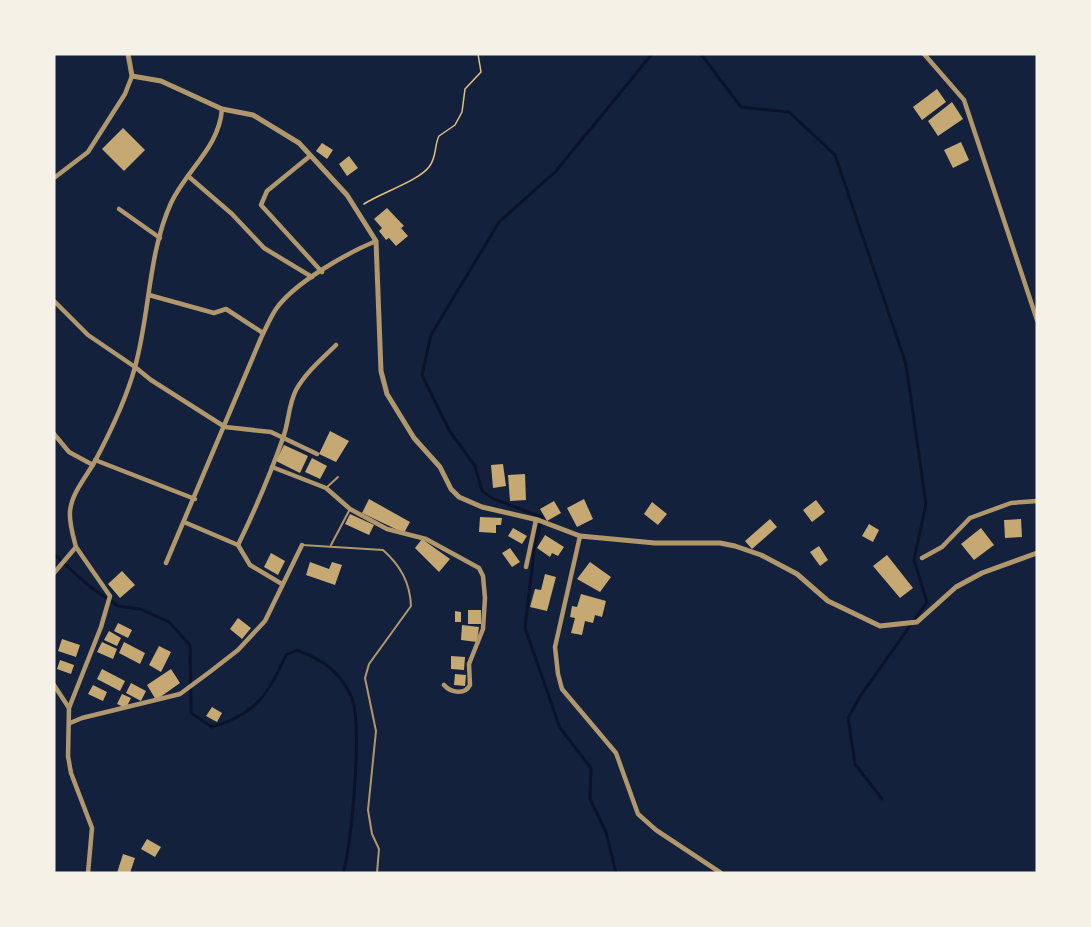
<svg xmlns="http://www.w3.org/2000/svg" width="1091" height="927" font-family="Lato,sans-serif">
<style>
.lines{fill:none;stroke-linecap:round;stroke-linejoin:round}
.stream{stroke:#0b132b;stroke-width:3}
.building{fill:#c6a872}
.path{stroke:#e5c07b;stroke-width:1.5}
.service{stroke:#b1986c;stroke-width:2}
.minor{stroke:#b1986c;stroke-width:4.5}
.tertiary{stroke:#b1986c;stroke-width:5}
</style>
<rect width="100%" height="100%" fill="#14213d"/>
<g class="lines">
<g class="stream">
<polyline points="701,54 741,107 789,112 835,155 906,364 926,504 914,560 927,602 861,695 848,718 855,764 882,799"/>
<path d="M 54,554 L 89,586 L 118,606 L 140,609 L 169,622 L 190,645 L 191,713 L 212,727 C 256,714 268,695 286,655 L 297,650 C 322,660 339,670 351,696 C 363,720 352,846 343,873"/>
<polyline points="616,873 606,832 590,799 591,768 560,728 525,628 534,551 542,517 494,499 482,491 475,466 449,430 422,375 431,335 499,222 556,171 652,54"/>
</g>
</g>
<g class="building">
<polygon points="937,89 946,102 922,120 913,107"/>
<polygon points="952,102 963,119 938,136 928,121"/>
<polygon points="123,128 145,150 124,171 102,149"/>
<polygon points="961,142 969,160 953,168 944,150"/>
<polygon points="322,143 333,150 327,159 316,151"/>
<polygon points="349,156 358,168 347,176 339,164"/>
<polygon points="387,208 404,226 401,228 408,236 396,246 389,238 386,240 379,231 382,228 374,219"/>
<polygon points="330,431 349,441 336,462 319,454"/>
<polygon points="284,445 308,456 300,473 276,461"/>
<polygon points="312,458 327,466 320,479 305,472"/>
<polygon points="503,464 506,486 493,488 491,465"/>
<polygon points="525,474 526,500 510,501 508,475"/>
<polygon points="369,499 410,522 404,533 362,513"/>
<polygon points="584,499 593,519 577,527 567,508"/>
<polygon points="816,500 825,512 812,522 803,510"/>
<polygon points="554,501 561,513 547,521 540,509"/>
<polygon points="652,502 667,514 658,525 644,514"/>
<polygon points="350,514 374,525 369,535 345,524"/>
<polygon points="480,517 502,518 501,525 496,525 496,533 479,532"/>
<polygon points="770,519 777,527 752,549 745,541"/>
<polygon points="1021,519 1022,537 1005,538 1004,520"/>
<polygon points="869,524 879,530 873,542 862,536"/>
<polygon points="513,528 527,536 522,544 508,536"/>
<polygon points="981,528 994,545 974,560 961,544"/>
<polygon points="545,535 564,547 558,556 552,553 550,557 537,548"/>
<polygon points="422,539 450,559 439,572 415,548"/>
<polygon points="819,546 828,560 820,566 810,552"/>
<polygon points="510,548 520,562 512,567 502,553"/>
<polygon points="271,553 285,561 278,575 264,567"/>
<polygon points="887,555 913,588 900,598 873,566"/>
<polygon points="310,562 329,569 332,562 342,565 335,585 306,575"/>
<polygon points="590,562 611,577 600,592 577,579"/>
<polygon points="122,571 135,585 120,598 108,584"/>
<polygon points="545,574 556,577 547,611 530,607 535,589 541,590"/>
<polygon points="581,594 606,601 602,617 595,615 593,623 585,621 582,635 571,633 575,618 570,617 572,606 577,607"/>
<rect x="468" y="610" width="13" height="14"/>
<polygon points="455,611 461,612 461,622 455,622"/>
<polygon points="238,618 251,628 242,639 230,629"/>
<polygon points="118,623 132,630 128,638 114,631"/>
<polygon points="462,625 479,627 477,642 461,640"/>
<polygon points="109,631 121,638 117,646 104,640"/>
<polygon points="62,639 80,645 76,657 58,651"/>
<polygon points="102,642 117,649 113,659 97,652"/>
<polygon points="124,642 145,653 140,664 119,653"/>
<polygon points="159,646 171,652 161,672 149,665"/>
<polygon points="451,656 465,657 464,670 451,669"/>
<polygon points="60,660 74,665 71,674 57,669"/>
<polygon points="102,669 125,681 120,691 97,679"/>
<polygon points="171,669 180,683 156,700 147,685"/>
<polygon points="455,674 466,675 465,686 454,685"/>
<polygon points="131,683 146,691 141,701 126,693"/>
<polygon points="93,685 107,692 103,701 88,694"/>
<polygon points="122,694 131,698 126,708 117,704"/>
<polygon points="212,707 222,713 217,722 206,716"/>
<polygon points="147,839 161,847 155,857 141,849"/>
<polygon points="123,854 135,858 130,873 117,873"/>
</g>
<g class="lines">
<path class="path" d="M 364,204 C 381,193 418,181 429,167 C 437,157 434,146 439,136 L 455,125 L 462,112 L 465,89 L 481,72 L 478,54"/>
<g class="service">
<polyline points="326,488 338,477"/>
<path d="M 302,545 L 383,550 C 401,566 410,583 411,606 L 369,664 L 365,678 L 376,731 L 368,810 L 372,834 L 379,849 L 377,873"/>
<polyline points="331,545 350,509"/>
</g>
<g class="minor">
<polyline points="924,54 964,100 1037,320"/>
<polyline points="310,156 267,191 261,205 322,272"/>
<polyline points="188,176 232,214 264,248 312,277"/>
<polyline points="54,178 88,152 125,94 132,76"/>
<polyline points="119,209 160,238"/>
<polyline points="149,295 214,313 226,309 263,333"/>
<polyline points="54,301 88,335 135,367 151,380 225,427 271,432 317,454"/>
<polyline points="54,434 69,452 93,465"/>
<polyline points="95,460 195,499"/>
<path d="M 272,467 L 326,488 L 350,509 L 387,529 L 426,539 L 479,568 L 483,576 L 485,598 L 483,629 L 469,664 L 470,685 C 465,695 451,693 444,685"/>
<polyline points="184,522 238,545 250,565 282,584"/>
<polyline points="580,536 555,647 558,674 562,689 616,753 638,814 656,830 721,873"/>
<path d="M 238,545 C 255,510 270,475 283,438 C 289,422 288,406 296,390 C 306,372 322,359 336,345"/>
<polyline points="922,558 942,547 970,518 1011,503 1037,501"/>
<path d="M 166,563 L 261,338 C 266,328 270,318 276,309 C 294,283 347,253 376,241"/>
<polyline points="526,567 536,520"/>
<path d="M 54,573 L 76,547 C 73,536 69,523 70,511 C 72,493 85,478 94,463 C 110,433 126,400 135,367 C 150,313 148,254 171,203 C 187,169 219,148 222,109"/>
<polyline points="54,685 69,708 68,756 71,773 92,828 88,873"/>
<polyline points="69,708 101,627 110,596 76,547"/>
<polyline points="70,723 82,718 180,694 211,671 238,650 265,621 302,545"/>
</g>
<polyline class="tertiary" points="128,54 132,76 161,81 222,109 253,115 299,143 347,195 376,241 381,371 387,394 414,438 440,467 451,489 459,497 482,507 538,520 580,536 655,543 720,543 735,546 761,555 797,574 828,601 880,626 917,622 956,587 982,573 1037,553"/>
</g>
<rect width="1091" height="927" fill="none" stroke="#f6f1e7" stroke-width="111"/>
</svg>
